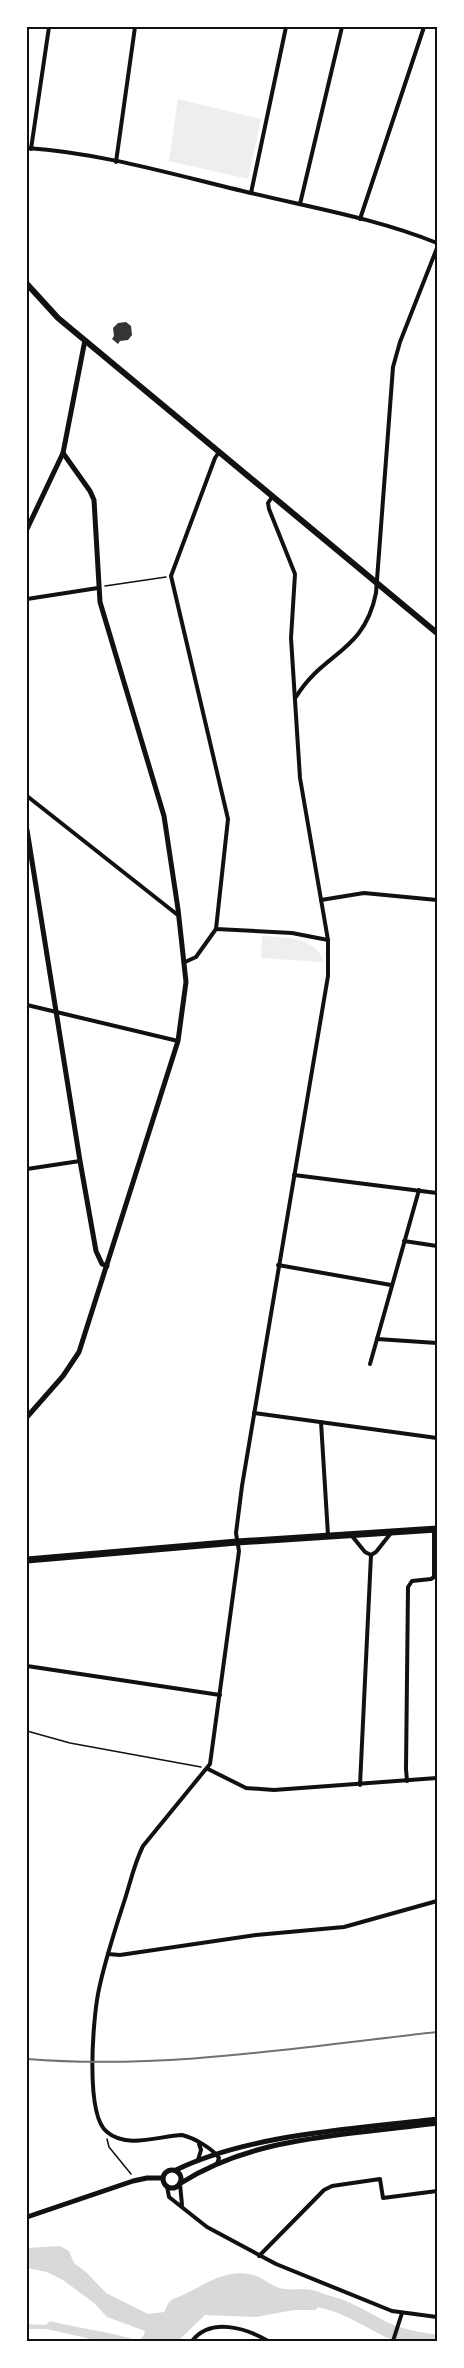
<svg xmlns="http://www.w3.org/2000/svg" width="464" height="2368" font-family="Georgia,serif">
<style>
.green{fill:#eee}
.water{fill:#d9d9d9}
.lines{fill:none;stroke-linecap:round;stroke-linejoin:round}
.river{stroke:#d9d9d9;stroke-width:14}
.building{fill:#353535}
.path{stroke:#111;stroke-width:1.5}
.minor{stroke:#111;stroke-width:4}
.tertiary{stroke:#111;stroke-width:5}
.secondary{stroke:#111;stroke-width:6}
.primary{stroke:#111;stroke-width:7}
.rail{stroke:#707070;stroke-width:2}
.neatline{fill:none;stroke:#111;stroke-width:2}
</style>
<rect width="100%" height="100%" fill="#fff"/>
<g class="green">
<polygon points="178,99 261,119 248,179 169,161"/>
<path d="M 262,936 C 284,937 316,937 324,962 L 261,958 Z"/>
</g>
<g class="water">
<path d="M 60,2246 L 69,2251 L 74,2263 L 86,2272 L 106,2293 L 148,2314 L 164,2312 L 169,2302 L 173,2299 C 199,2290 223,2267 253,2275 C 262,2277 270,2285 279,2288 C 295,2292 309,2285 325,2295 L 316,2310 L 294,2310 L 256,2317 L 205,2315 L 178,2341 L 139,2341 L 144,2335 L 145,2331 L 107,2317 L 94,2303 L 63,2280 L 47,2272 L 27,2268 L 27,2248 Z"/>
<path d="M 50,2321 C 80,2329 110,2331 138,2341 L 100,2341 L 46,2329 L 27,2329 L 27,2324 L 46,2325 Z"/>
</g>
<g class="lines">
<path class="river" d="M 304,2300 C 333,2297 363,2318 387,2330 C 401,2336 417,2339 432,2341"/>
</g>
<polygon class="building" points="126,322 131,326 132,335 128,340 120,341 118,344 112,339 114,336 113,328 118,323"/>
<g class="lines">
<g class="path">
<polyline points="105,586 166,577"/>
<polyline points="27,1731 70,1743 201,1767"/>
<polyline points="107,2139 109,2147 131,2174"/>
</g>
<g class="minor">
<path d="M 27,148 C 103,153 178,176 251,193 C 314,208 378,219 437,243"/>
<polyline points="31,149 49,27"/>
<polyline points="116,162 135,27"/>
<polyline points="251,193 286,27"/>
<polyline points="300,204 342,27"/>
<polyline points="360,219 424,27"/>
<polyline points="27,599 98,588"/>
<path d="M 296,697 C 323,652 364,653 376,593 L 393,367 L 400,342 L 437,248"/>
<polyline points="27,796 179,916"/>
<polyline points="321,900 364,893 437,900"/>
<polyline points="216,929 292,933 328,940"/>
<polyline points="185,962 196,957 216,929 228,819 171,576 215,458 219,452"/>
<polyline points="27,1005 178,1041"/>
<polyline points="27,1169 80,1161"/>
<polyline points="294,1175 437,1193"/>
<polyline points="404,1241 437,1246"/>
<polyline points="278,1265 391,1285"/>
<polyline points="377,1339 437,1343"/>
<polyline points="370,1364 419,1190"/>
<polyline points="254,1413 437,1438"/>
<polyline points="321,1422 328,1535"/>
<polyline points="352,1536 365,1552 371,1555"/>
<polyline points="371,1555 376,1552 391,1533"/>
<polyline points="27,1666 220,1695"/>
<polyline points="208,1769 246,1788 274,1790 437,1778"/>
<polyline points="407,1781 406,1769 408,1587 412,1581 431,1579 434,1577 434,1530"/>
<polyline points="360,1785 371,1555"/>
<polyline points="108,1954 120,1955 256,1935 344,1927 437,1901"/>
<polyline points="198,2160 201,2150 199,2144"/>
<path d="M 217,2164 L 219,2158 C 212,2148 194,2138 182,2135 C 159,2136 127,2149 107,2132 C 85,2115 93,2021 98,1994 C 104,1963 114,1933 124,1902 C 130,1884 134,1864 143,1846 L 210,1764 L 239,1551 L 236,1533 L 242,1486 L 328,976 L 328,940 L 300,778 L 291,638 L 295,574 L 269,509 L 268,503 L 272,497"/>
<polyline points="180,2184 182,2205"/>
<polyline points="167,2186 169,2197 207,2227 276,2264 392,2311 437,2317"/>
<polyline points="259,2256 324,2190 332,2186 380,2179 383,2198 437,2191"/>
<path d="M 192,2341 C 211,2317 246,2328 268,2341"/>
<polyline points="393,2341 402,2313"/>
</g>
<g class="tertiary">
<polyline points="27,529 63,453"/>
<polyline points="27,830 80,1161 96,1251 102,1264 107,1266"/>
<polyline points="27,1417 63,1376 79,1352 178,1041 186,982 178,909 164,816 100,602 94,500 90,491 63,453 85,340"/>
<circle cx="172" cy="2179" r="9"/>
<path d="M 176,2170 C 250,2134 355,2129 437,2119"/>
<path d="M 181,2183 C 256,2135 351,2135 437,2123"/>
<polyline points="27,2217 133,2181 147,2178 163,2178"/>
</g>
<polyline class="secondary" points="27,284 58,318 437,633"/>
<polyline class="primary" points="27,1560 237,1542 437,1529"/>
<path class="rail" d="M 27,2059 C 164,2070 301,2047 437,2032"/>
</g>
<rect width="464" height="2368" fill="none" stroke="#ffffff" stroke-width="57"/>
<rect x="28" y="28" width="408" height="2312" class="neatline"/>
</svg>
